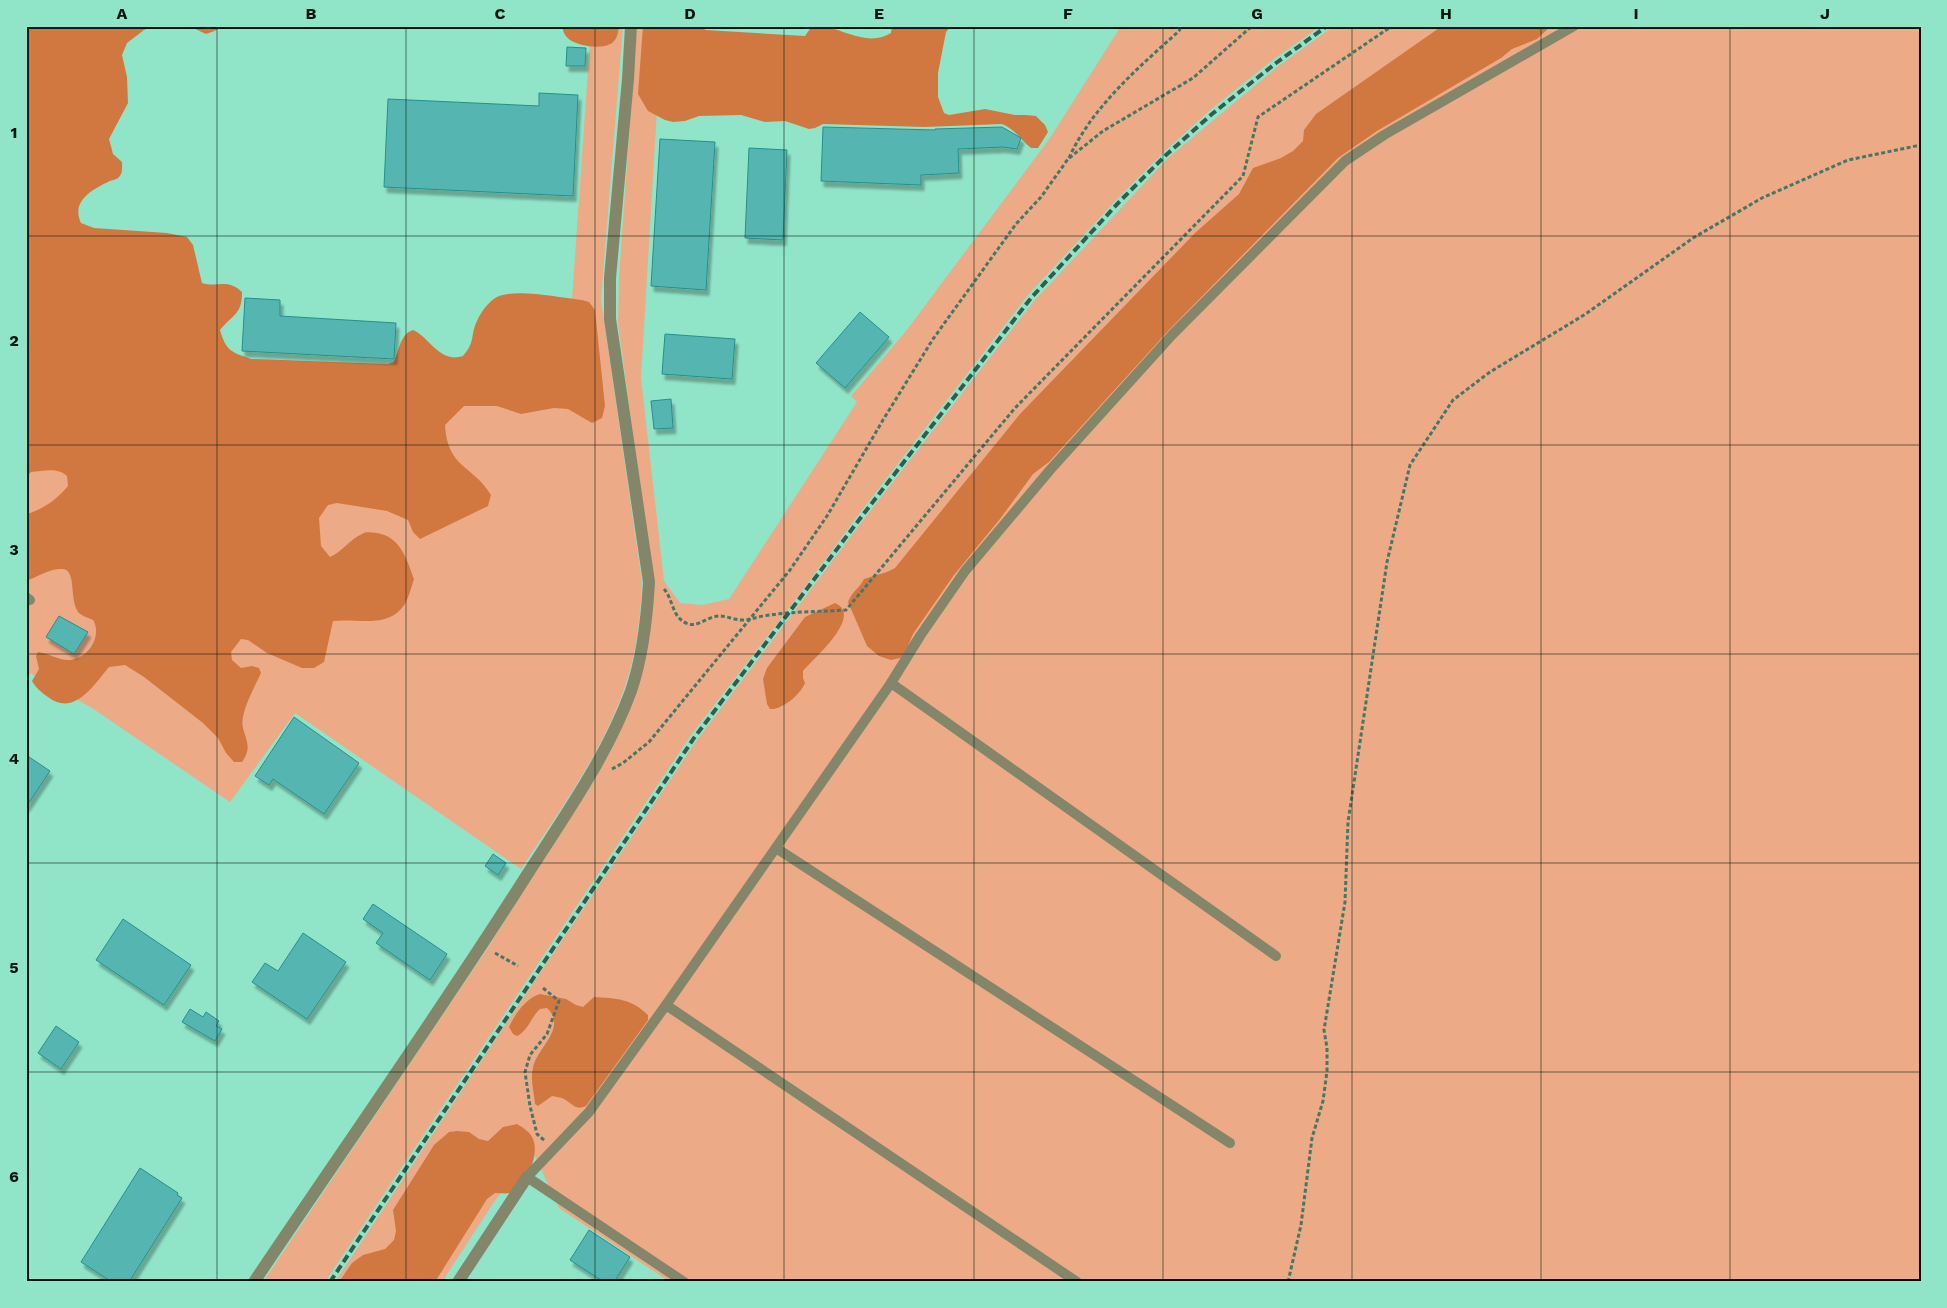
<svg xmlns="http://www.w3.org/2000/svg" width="1947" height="1308" font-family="'Work Sans',sans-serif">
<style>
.green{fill:#ecab86}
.forest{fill:#d17841}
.building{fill:#55b6b1;stroke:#268f8a;filter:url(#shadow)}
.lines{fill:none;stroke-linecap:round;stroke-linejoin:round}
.path{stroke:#457766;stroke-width:3;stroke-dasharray:4 2.5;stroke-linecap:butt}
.service{stroke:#848669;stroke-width:10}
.minor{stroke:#848669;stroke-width:12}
.rail{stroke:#325d4e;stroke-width:4;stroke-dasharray:8 4;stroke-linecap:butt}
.grid{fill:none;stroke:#00140d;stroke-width:1;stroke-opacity:0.55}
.neatline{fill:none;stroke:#00140d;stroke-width:2}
.grid-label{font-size:16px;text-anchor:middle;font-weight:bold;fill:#00140d}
</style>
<defs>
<filter id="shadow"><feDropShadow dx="3" dy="5.5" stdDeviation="1" flood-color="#0004"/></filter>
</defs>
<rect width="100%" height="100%" fill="#90e4c8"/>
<g class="green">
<path d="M 26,26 L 62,367 L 565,400 L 591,26 L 623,26 L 601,299 L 642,582 C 641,609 638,636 632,662 C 614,737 563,805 521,869 L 295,713 L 230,802 L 92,708 L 26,671 Z"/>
<polygon points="637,26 662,26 641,378 664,581 680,603 702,605 729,599 857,402 851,396 906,331 1050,138 1121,26 1321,26 1274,59 1210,110 1164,152 1119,197 1028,295 859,514 787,611 691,735 325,1282 263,1282 483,955 594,781 620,726 653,581 618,323 619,276"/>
<polygon points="1334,26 1921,26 1921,1282 670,1282 559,1208 534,1154 526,1160 494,1202 442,1282 335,1282 511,1016 697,740 864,519 1034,301 1168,158 1277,67"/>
</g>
<g class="forest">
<path d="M 26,26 L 154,26 L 144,30 L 127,43 L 122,55 L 127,77 L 128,103 L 109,139 L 113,154 L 122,162 C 122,167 123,173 119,177 C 117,180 111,180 108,182 C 91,190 71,202 81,223 L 94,228 L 167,233 L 187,237 L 193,245 L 202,283 C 217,288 227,278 242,292 C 242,315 233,314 220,330 C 226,351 231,352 251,359 L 388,364 L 394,362 C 399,351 400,334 413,330 C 427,336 435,354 451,357 C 454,358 460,357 463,356 C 476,341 470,335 477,321 C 481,312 488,302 497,297 C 514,288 562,298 582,300 L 589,302 L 595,310 L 605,406 L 602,418 L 592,423 L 568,409 L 554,408 L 521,414 L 497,406 L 464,406 L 445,425 C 447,468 473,465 491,495 L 488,506 L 420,539 L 413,532 L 408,520 L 387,511 L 337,503 L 328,505 L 319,518 L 321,546 L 330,557 C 342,552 350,539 362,534 C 367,531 372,533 377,533 C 401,537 407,560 414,579 C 411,588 408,602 401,609 C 384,628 356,618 333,621 L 324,662 L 314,668 L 302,668 L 267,653 L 248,640 L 241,639 L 231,652 L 232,660 L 241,668 L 252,666 L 259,668 L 261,673 C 255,686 246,702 243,717 C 239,734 256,743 242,762 L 234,762 L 226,753 L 218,738 L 203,723 L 144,677 L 125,665 L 109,667 C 93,686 74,717 48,697 C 41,692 36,688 32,681 L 39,669 L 36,656 L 38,652 C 49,653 57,660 69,660 C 87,660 103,636 93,620 C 89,618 82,616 79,613 C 68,600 78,568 61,569 C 49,569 37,577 26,581 L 26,514 C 43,510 57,499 68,486 L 67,476 C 58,467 43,471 31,472 L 26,478 Z"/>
<polygon points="189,26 219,26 217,30 206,34"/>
<path d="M 562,26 L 619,26 C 618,31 618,37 614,41 C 606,51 579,46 570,40 C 565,36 563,32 562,26 Z"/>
<path d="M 643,26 L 697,26 L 706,30 L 805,36 L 812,26 C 817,26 823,26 827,27 C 849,32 869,46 891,33 L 892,26 L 951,26 L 946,32 L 938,73 L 938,97 L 944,113 L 949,115 L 985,109 L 1015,115 L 1026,115 L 1036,116 L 1045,125 L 1048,132 L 1038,148 L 1031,148 C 1021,140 1015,129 1002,124 L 925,127 L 823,124 L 815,128 L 809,129 L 785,121 L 765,122 L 741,115 L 699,116 L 685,121 L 673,122 L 665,120 L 648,111 L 638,94 Z"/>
<path d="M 1442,26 L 1551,26 L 1537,39 L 1512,49 L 1501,58 L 1377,131 L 1338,158 L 1169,330 L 1049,462 L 1033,474 L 1000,519 L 954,575 L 913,634 L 905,653 L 900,658 L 891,660 L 879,656 L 867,646 L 848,602 C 852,591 860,588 864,579 C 875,575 885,574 895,568 L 1020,414 L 1195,233 L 1239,194 L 1253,168 L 1281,158 L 1293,151 L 1303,141 L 1304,130 L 1316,114 Z"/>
<path d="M 835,603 C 864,616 814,658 803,671 L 803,678 L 805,683 C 800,695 782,710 770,709 L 767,704 L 763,679 L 767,668 L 805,617 Z"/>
<path d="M 540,994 L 566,999 L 576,1005 L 583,1007 L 594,997 C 616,998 632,999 648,1015 L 648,1020 L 643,1027 L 586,1106 C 576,1111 573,1104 564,1099 C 560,1097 556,1097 552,1096 L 538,1106 L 535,1104 C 534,1092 530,1080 533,1068 C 536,1049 568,1028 547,1008 L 540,1009 C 531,1017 528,1031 517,1036 L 513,1034 L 509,1027 C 515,1014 526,998 540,994 Z"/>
<path d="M 517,1124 C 522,1127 530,1132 532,1137 C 541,1153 527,1181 515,1191 C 509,1195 502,1193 495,1193 L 487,1199 L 435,1282 L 339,1282 L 352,1263 L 363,1255 L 385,1249 L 394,1240 L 396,1231 L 393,1210 L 434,1145 L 449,1132 L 457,1131 L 469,1132 L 479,1139 L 488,1141 L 503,1127 Z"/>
</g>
<g class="building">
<polygon points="567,47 586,48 585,66 566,66"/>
<polygon points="539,93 578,95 573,196 384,187 388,99 539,106"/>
<polygon points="823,127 935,130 935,129 1002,127 1021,138 1017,149 1003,147 958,149 959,173 921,175 921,185 821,181"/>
<polygon points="660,139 715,142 706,290 651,286"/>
<polygon points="749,148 787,150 783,240 745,238"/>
<polygon points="245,298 280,300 280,316 396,323 394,359 242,351"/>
<polygon points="860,312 889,337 845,388 816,363"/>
<polygon points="665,334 735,339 732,379 662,374"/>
<polygon points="671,399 673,428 654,429 651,401"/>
<polygon points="59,616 88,632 74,654 46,637"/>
<polygon points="294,717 359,763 324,814 273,779 269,785 255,776"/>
<polygon points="26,755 50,771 26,807"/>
<polygon points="493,854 506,863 498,875 485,866"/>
<polygon points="373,904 447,954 430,980 376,943 383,933 363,919"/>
<polygon points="123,919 191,965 164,1005 96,960"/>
<polygon points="303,933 346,962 307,1019 252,982 265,963 278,971"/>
<polygon points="190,1009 203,1017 206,1012 219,1021 216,1026 222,1029 215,1041 182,1022"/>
<polygon points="56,1026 79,1042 61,1069 38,1053"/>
<polygon points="140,1168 178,1193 177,1195 182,1198 129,1282 112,1282 81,1262"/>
<polygon points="589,1230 630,1257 614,1282 604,1282 570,1260"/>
</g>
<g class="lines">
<g class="path">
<polyline points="1381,26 1390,27"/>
<path d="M 1069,158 C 1092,107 1138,68 1179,31 L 1181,26"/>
<path d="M 664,589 C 673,599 672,617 686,623 C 697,629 707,616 719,616 C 727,616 734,620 742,620 C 750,620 756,617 764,616 C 791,611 819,612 846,610 L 1015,408 L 1243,176 L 1258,117 L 1392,26"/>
<polyline points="612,769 623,763 649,742 790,570 827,516 883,420 933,339 1016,224 1041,197 1068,159 1103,131 1193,78 1252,26"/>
<polyline points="495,953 518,966"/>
<polyline points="543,988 559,1001 547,1034 530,1055 525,1072 530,1106 537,1134 545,1141"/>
<polyline points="1288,1282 1301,1225 1312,1138 1323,1101 1327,1071 1327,1048 1324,1030 1345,902 1348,822 1387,562 1410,465 1453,400 1490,372 1584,315 1693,238 1762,198 1848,160 1921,145"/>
</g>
<g class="service">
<polyline points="26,597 30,600"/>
<polyline points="891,683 1276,956"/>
<polyline points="776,848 1230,1143"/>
<polyline points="666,1005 1077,1282"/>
<polyline points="684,1282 527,1177 589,1112 666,1005 891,683 920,636 965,571 1050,470 1172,335 1345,161 1384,135 1574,26"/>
</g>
<g class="minor">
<path d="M 254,1282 C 342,1151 433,1022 518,889 C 558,825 605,762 631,691 C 643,656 647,618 649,582 L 610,319 L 610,278 L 628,79 L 631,26"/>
<polyline points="458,1282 527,1177"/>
</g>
<polyline class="rail" points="330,1282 694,738 862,516 1031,298 1120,201 1166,155 1212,114 1276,63 1327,26"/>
</g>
<path class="grid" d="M 217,26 L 217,1282M 406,26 L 406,1282M 595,26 L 595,1282M 784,26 L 784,1282M 974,26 L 974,1282M 1163,26 L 1163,1282M 1352,26 L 1352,1282M 1541,26 L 1541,1282M 1730,26 L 1730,1282M 26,236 L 1921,236M 26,445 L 1921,445M 26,654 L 1921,654M 26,863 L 1921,863M 26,1072 L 1921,1072"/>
<rect width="1947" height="1308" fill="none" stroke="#90e4c8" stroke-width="55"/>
<rect x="28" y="28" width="1892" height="1252" class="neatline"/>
<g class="grid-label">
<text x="122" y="19">A</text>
<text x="311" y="19">B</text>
<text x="500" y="19">C</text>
<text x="690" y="19">D</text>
<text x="879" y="19">E</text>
<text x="1068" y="19">F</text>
<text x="1257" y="19">G</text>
<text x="1446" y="19">H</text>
<text x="1636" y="19">I</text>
<text x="1825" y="19">J</text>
<text x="14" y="138">1</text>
<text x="14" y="346">2</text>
<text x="14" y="555">3</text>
<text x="14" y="764">4</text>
<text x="14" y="973">5</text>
<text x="14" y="1182">6</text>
</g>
</svg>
